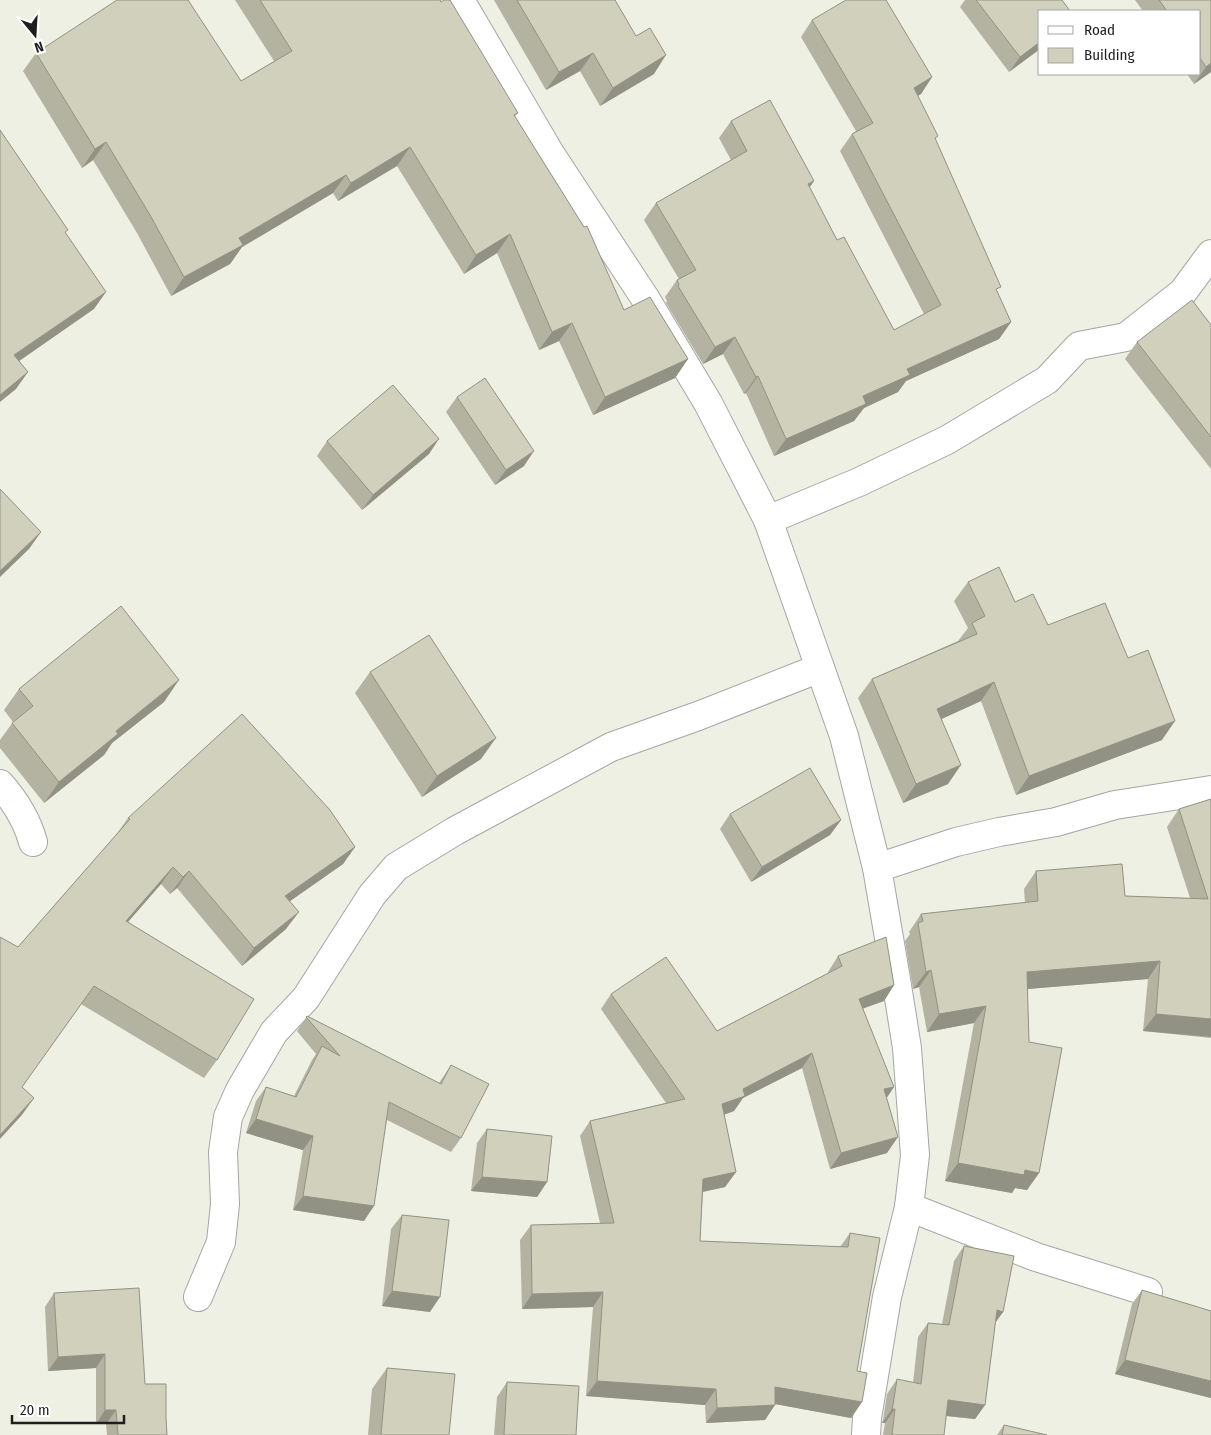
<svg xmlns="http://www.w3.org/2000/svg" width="1211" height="1435" font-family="'Fira Sans Condensed',sans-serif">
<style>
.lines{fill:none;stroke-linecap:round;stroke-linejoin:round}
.minor-casing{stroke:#a5a5a5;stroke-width:30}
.minor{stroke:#fff;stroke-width:28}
.wall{fill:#b4b3a2}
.shaded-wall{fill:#929284}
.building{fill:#d1d0bc;stroke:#929284}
</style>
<rect width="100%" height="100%" fill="#eef0e3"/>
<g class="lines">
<g class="minor-casing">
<g id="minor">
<polyline points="460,0 551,155 645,298 708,403 768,520 844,736 877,868 895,973 907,1048 915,1155 909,1207 887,1297 867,1418 866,1435"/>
<polyline points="768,520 859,482 947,440 1047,380 1079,346 1126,337 1183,292 1211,254"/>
<path d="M 0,784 C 15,801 27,820 33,842"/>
<polyline points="877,868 956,842 999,832 1056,822 1115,805 1211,790"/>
<polyline points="909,1207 1036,1257 1148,1292"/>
<polyline points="198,1297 221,1242 225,1204 223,1152 228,1117 240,1090 274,1032 306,998 372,895 396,867 455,831 611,747 698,716 820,668"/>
</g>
</g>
<use href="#minor" class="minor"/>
</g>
<g class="wall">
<polygon points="235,0 440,0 518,113 515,116 624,310 688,359 675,378 593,415 559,341 539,350 497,253 464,274 397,166 338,201 333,193 242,247 230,264 171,296 137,233 93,160 82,168 23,71 36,53 241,81 274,61"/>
<polygon points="494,0 615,0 654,74 600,106 580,71 546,90"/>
<polygon points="965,0 1062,0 1040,11 1040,49 1009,72 960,7"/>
<polygon points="1135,0 1211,0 1211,72 1194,84 1187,74 1200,74 1200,11 1143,11"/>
<polygon points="812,20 932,77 921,94 918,96 997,292 1011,322 999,339 906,381 898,392 864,408 854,421 774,456 746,393 744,394 723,354 703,364 666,303 667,301 665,297 677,280 679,279 644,220 656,203 731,160 719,138 731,121 814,181 809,188 837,240 894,330 924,314 840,151 852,134 856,131 801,37"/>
<polygon points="1211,325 1211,469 1125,359 1137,342"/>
<polygon points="457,397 524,466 495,485 446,412"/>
<polygon points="327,441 429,454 362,510 317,456"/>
<polygon points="968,582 1015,602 1048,625 1162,740 1016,795 981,701 941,719 948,784 903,803 858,698 872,679 958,641 968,628 954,601"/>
<polygon points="370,672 481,759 422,797 355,693"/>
<polygon points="19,689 164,702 112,743 104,755 44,803 0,748 0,740 13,722 4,710"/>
<polygon points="1211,799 1211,1038 1143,1031 1148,979 1027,989 1029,1042 1039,1173 1027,1190 1015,1188 1012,1193 945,1181 974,1023 927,1032 919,987 913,989 905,941 910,934 909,932 921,914 1025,903 1024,889 1036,871 1125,896 1190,898 1167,827 1179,809"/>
<polygon points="730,814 841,820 830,835 751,882 720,829"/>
<polygon points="128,818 355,847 343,864 290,901 286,929 242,966 177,888 170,894 161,884 128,922 217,1060 204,1078 81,1004 22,1087 34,1098 21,1116 18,947 116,835"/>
<polygon points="838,956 894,985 884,1001 863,1008 887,1098 887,1153 830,1169 802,1068 743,1098 734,1111 724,1115 736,1172 725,1187 703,1192 700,1241 840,1247 850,1233 857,1371 862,1402 851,1418 775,1404 765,1420 706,1423 705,1405 586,1396 593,1307 522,1309 520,1240 531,1225 600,1223 580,1136 590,1121 666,1103 601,1009 611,994 717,1031 828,973 828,972"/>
<polygon points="307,1016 439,1083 451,1065 461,1138 451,1152 387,1120 364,1221 293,1210 303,1150 246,1133 256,1101 266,1087 294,1096 312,1060 316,1054 297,1031"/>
<polygon points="487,1129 547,1182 537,1197 471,1191 477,1143"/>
<polygon points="402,1215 430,1312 382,1306 391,1229"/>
<polygon points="964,1246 1003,1312 995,1322 985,1405 975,1419 946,1416 944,1435 883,1435 885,1423 882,1423 883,1420 887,1394 897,1379 913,1383 918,1337 928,1323 942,1324 954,1261"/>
<polygon points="1142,1290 1211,1311 1211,1398 1115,1374 1132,1304"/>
<polygon points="54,1293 145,1384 166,1418 167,1435 107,1435 106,1424 96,1424 96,1368 48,1371 45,1307"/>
<polygon points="387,1368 449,1435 368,1435 372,1389"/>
<polygon points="507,1382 576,1435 494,1435 497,1397"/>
<polygon points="1004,1425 1047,1435 997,1435"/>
</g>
<g class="shaded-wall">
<polygon points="1040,42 1040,49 1009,72 1020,57"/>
<polygon points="593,53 580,71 546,90 559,72"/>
<polygon points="666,55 654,74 600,106 613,88"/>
<polygon points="1211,63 1211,72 1194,84 1206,67"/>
<polygon points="932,77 921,94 902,105 914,88"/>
<polygon points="106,142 93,160 82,168 95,149"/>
<polygon points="410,147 397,166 338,201 351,183"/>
<polygon points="346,175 333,193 242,247 230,264 171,296 184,277 239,238"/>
<polygon points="814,181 802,198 808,184"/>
<polygon points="510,234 497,253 464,274 476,255"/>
<polygon points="106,292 94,309 2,373 14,355"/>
<polygon points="1011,322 999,339 906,381 898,392 864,408 854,421 774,456 786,439 907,369"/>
<polygon points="572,323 559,341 539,350 552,332"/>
<polygon points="735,337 723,354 703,364 715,347"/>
<polygon points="688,359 675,378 593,415 605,397"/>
<polygon points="28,372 16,389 0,402 0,395"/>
<polygon points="758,376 746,393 744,394 756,377"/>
<polygon points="439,439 429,454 362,510 373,495"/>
<polygon points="534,451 524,466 495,485 506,470"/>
<polygon points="41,532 29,549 0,577 0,571"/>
<polygon points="179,680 164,702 112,743 104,755 44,803 59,782 116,731"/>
<polygon points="994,682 981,701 924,727 937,709"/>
<polygon points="1175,721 1162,740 1016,795 1029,776"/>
<polygon points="496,738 481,759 422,797 437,776"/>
<polygon points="961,765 948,784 903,803 916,784"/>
<polygon points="841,820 830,835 751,882 762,867"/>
<polygon points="355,847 343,864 273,913 285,896"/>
<polygon points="173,867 161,884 113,939 126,921"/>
<polygon points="189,871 177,888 170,894 183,877"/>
<polygon points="299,912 286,929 242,966 254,948"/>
<polygon points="1160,961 1148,979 1015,990 1027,972"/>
<polygon points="931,970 919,987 913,989 926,972"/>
<polygon points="894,985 884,1001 848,1014 859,999"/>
<polygon points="986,1006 974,1023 927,1032 939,1014"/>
<polygon points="1156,1014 1211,1019 1211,1037 1143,1031"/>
<polygon points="812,1053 802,1068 743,1098 734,1111 711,1119 722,1104 743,1089"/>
<polygon points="894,1087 884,1102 884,1089"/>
<polygon points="34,1098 21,1116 0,1139 0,1135"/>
<polygon points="256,1119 313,1136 303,1150 246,1133"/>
<polygon points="898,1137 887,1153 830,1169 841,1153"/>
<polygon points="958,1163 1025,1170 1039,1173 1027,1190 1015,1188 1012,1193 945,1181"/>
<polygon points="736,1172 725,1187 692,1194 703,1179"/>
<polygon points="482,1177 547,1182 537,1197 471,1191"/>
<polygon points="303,1196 374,1206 364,1221 293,1210"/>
<polygon points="392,1291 440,1297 430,1312 382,1306"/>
<polygon points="603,1292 593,1307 522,1309 532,1294"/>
<polygon points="997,1310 1003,1312 993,1326"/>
<polygon points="105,1354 96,1368 48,1371 58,1357"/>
<polygon points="1125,1360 1211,1381 1211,1398 1115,1374"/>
<polygon points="597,1381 716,1389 705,1405 586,1396"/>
<polygon points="775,1387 862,1402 851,1418 764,1402"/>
<polygon points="948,1400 985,1405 975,1419 938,1415"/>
<polygon points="775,1405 765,1420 706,1423 717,1408"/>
<polygon points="892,1409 895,1409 885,1423 882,1423"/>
<polygon points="105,1410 116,1410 106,1424 96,1424"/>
</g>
<g class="building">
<polygon points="117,0 188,0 241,81 292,51 260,0 440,0 441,2 444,0 450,0 518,113 514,115 584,227 587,226 624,310 650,297 688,359 605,397 572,323 552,332 510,234 476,255 410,147 351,183 346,175 239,238 243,245 184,277 150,215 106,142 95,149 36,53"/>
<polygon points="517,0 615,0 636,36 650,28 666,55 613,88 593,53 559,72"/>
<polygon points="846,0 886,0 932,77 914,88 938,136 935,138 1001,287 996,289 1011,322 907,369 910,375 863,396 866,404 786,439 758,376 756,377 735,337 715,347 678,286 679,285 677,280 696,270 656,203 747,151 731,121 770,100 814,181 808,184 837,240 844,237 894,330 941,305 852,134 873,123 812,20"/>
<polygon points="976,0 1062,0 1070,11 1040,11 1040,42 1020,57"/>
<polygon points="1159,0 1211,0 1211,63 1206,67 1200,58 1200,11 1167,11"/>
<polygon points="0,130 68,230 65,232 106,292 14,355 28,372 0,395"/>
<polygon points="1192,300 1211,325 1211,437 1137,342"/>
<polygon points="485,378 534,451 506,470 457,397"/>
<polygon points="393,385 439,439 373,495 327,441"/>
<polygon points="0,489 41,532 0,571"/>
<polygon points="999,567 1015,602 1033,594 1048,625 1105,603 1128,658 1148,650 1175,721 1029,776 994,682 937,709 961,765 916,784 872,679 977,634 972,623 985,616 968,582"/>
<polygon points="121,606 179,680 116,731 118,734 59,782 12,723 33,706 19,689"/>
<polygon points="429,635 496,738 437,776 370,672"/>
<polygon points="242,714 330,810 355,847 285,896 299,912 254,948 189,871 183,877 173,867 126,921 254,999 217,1060 94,986 22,1087 34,1098 0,1135 0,937 18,947 130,819 128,818"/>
<polygon points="810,768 841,820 762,867 730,814"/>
<polygon points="1211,799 1211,1019 1156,1014 1160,961 1027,972 1029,1042 1062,1048 1039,1173 1025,1170 1024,1175 958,1163 986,1006 939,1014 931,970 926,972 918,923 923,921 921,914 1038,901 1036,871 1122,864 1125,896 1208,899 1179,809"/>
<polygon points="886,937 894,985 859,999 894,1087 884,1089 898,1137 841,1153 812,1053 743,1089 745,1096 722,1104 736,1172 703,1179 700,1241 848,1247 850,1233 880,1238 857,1371 867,1373 862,1402 775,1387 775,1405 717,1408 716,1389 597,1381 603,1292 532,1294 531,1225 614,1223 590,1121 685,1099 611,994 666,957 717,1031 842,966 838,956"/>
<polygon points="307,1016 441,1084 451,1065 489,1084 461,1138 389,1102 374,1206 303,1196 313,1136 256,1119 266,1087 296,1097 322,1046 340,1056 306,1017"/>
<polygon points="487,1129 552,1136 547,1182 482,1177"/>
<polygon points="402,1215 449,1220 440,1297 392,1291"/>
<polygon points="964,1246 1014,1256 1003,1312 997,1310 985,1405 948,1400 944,1435 892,1435 895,1409 892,1409 893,1405 897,1379 921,1384 928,1323 949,1325"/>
<polygon points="139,1288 145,1384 166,1384 166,1418 167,1435 118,1435 116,1410 105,1410 105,1354 58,1357 54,1293"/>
<polygon points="1142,1290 1211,1311 1211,1381 1125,1360"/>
<polygon points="387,1368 455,1374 449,1435 381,1435"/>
<polygon points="507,1382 579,1386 576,1435 504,1435"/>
<polygon points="1004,1425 1047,1435 1002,1435"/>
</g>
<rect x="1038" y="10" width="162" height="65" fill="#ffffff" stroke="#a5a5a5"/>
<rect x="1048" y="26" width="25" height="8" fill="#ffffff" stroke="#a5a5a5"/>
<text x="1084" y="35" font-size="15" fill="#1e1e1e">Road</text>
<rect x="1048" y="48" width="25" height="15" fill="#d1d0bc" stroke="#a5a5a5"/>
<text x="1084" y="60" font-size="15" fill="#1e1e1e">Building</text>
<g transform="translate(35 35) rotate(162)" stroke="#ffffff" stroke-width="4" paint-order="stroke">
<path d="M0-4L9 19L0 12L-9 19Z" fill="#1e1e1e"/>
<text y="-8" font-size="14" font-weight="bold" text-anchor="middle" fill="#1e1e1e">N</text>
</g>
<path d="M12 1415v8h112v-8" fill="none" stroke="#1e1e1e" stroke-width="2.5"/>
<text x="20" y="1415" font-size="15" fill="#1e1e1e" stroke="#ffffff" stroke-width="4" paint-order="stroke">20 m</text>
</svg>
